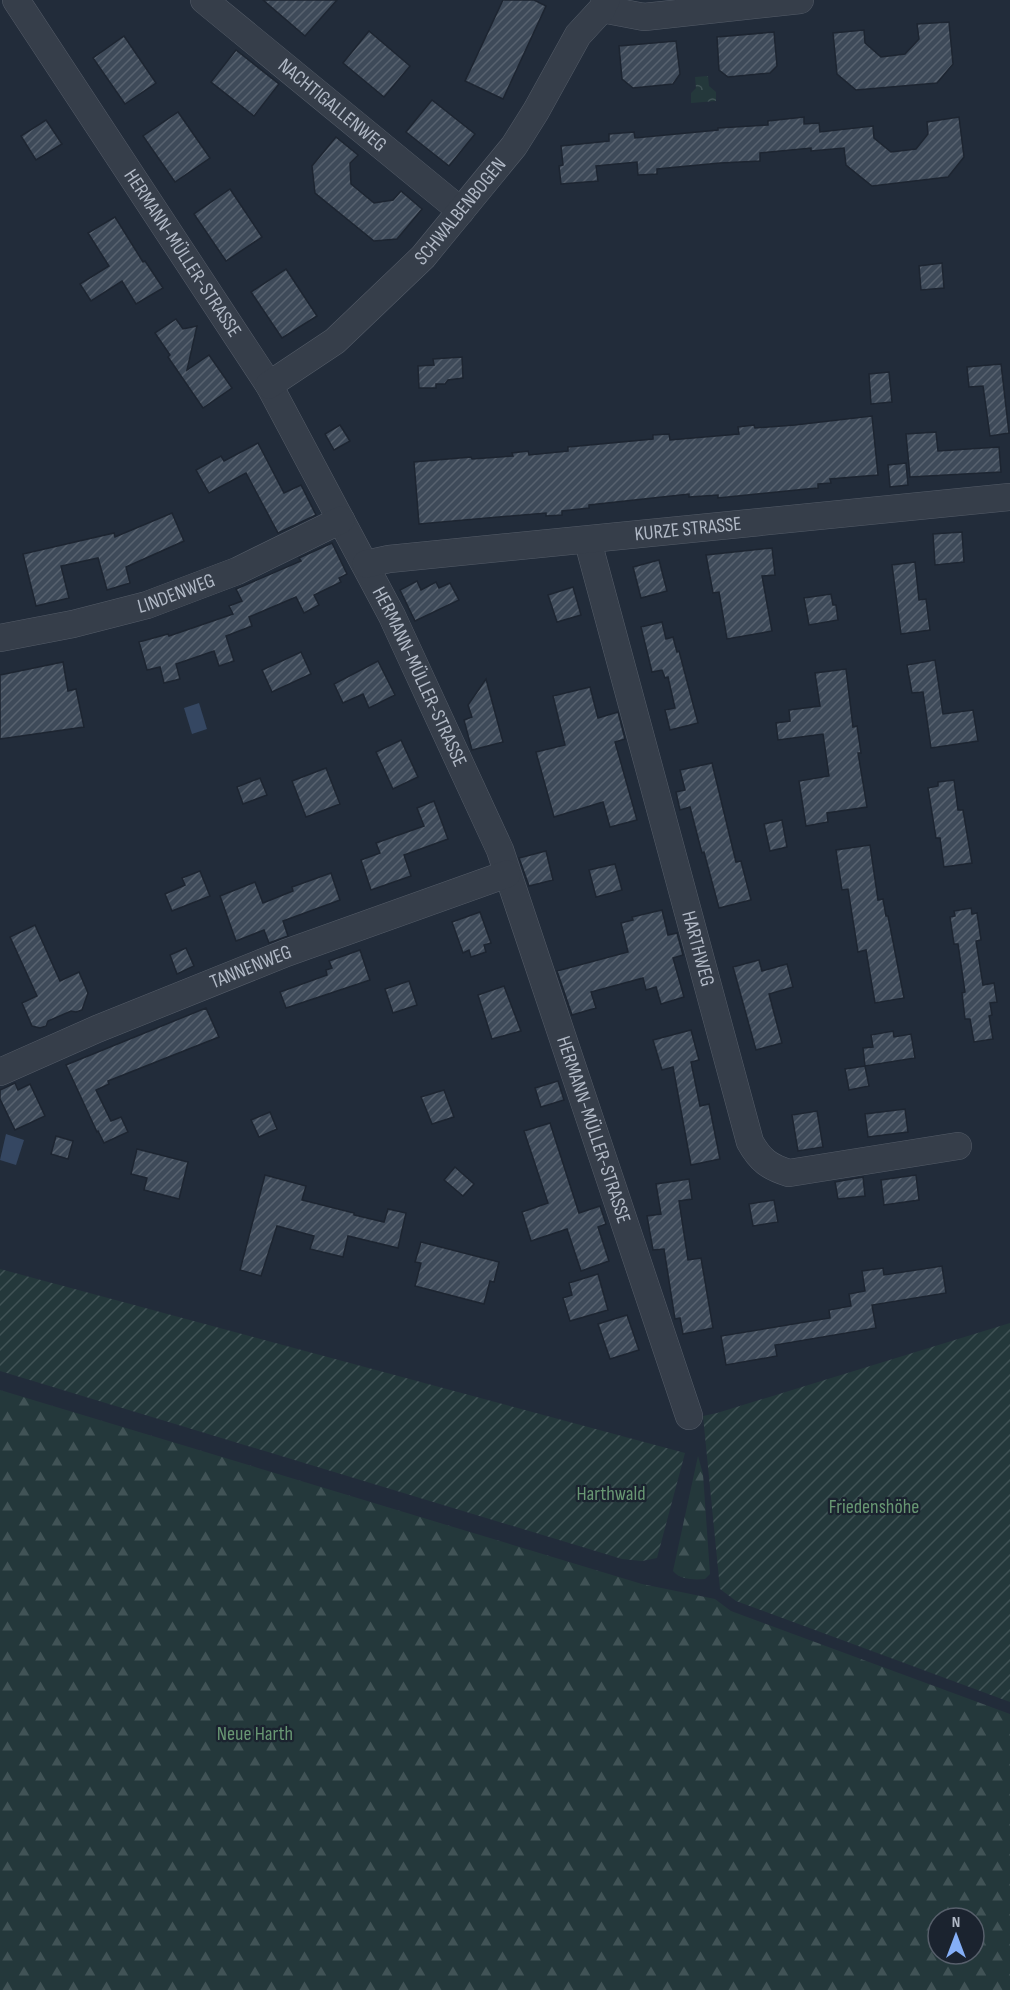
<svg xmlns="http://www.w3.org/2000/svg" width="1010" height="1990" font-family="'Sofia Sans Condensed',sans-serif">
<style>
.forest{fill:url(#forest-firs);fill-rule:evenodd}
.park{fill:url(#park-crowns)}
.garden{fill:url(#garden-furrows)}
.water{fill:#354762}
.building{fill:url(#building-hatch);stroke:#1d2531;stroke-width:1.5}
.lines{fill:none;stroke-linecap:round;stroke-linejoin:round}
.minor-casing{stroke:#545c68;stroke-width:28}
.minor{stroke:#363e4a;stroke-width:27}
.labels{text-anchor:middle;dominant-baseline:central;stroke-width:4.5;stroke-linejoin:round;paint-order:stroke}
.street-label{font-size:20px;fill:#b1b9c6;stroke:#1b232f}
.park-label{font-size:20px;fill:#689773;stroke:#1b232f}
</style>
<defs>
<pattern id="forest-firs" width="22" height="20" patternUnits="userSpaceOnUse" patternTransform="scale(1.5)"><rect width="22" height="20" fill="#24383b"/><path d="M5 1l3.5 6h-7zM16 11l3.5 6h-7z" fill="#415356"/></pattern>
<pattern id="park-crowns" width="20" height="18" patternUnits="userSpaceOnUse" patternTransform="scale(1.5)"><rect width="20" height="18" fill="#24383b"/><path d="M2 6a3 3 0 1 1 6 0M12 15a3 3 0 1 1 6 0" fill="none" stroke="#415356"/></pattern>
<pattern id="garden-furrows" width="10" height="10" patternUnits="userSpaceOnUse" patternTransform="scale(1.5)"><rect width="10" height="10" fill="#24383b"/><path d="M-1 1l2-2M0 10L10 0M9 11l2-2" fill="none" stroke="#415356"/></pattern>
<pattern id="building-hatch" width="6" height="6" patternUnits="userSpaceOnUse" patternTransform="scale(1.5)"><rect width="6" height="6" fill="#3e4a59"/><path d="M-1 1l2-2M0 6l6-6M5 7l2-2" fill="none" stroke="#58626f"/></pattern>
</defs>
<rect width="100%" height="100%" fill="#222c3a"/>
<g class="forest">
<path d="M 0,1390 L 642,1584 L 715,1599 L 731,1611 L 1010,1714 L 1010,1990 L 0,1990 ZM 938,1918 L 974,1918 L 974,1954 L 938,1954 Z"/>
<path d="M 698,1456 L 703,1474 L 710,1574 L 705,1579 C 695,1580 680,1580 673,1571 Z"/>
</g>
<polygon class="park" points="708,76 709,86 716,92 716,101 691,103 691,93 696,88 695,77"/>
<g class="garden">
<polygon points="0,1269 685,1453 657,1558 642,1561 622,1559 0,1371"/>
<polygon points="1010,1323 1010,1702 736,1601 720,1589 703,1416 717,1413"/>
</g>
<g class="water">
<polygon points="199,703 207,729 192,734 184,708"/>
<polygon points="6,1134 24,1140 16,1165 0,1160"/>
</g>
<g class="building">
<polygon points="263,0 337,0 305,36"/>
<polygon points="503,0 534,0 546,6 503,99 465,81"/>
<polygon points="949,22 953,64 937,83 856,90 837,74 833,33 864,30 865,43 881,57 905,54 919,39 917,24"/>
<polygon points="369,31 410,66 384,97 343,63"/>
<polygon points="774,32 777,66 770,73 728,77 719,70 717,37"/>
<polygon points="124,36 156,83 125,104 93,58"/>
<polygon points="676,41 680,74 673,84 633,88 622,79 619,46"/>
<polygon points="236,50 279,84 254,116 211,82"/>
<polygon points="432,100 475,134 449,166 406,132"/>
<polygon points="178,112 210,158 175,182 143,136"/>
<polygon points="804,117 804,124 819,123 820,132 873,126 874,138 891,152 916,149 928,134 927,122 959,117 964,157 948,177 872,186 846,165 844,148 811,151 811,148 760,153 760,161 720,163 657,169 657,174 638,175 637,162 596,166 598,181 561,184 559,166 563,165 561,146 609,141 609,134 634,132 635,138 718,130 718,128 768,125 768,121"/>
<polygon points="46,120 62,144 36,160 21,136"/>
<polygon points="336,137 358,155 350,163 351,184 374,203 393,200 401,191 422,209 397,239 374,241 315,193 312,166"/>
<polygon points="230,189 262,237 226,261 194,214"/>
<polygon points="115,217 143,262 145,261 163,288 136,304 122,281 91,301 80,284 109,266 88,233"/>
<polygon points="942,263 944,288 921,290 919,266"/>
<polygon points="286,269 317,316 282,338 251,292"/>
<polygon points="176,319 183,329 197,326 187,370 209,355 232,388 203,408 168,357 170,355 155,333"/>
<polygon points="462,357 463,378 448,380 445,384 436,384 436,388 419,388 418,366 434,365 433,359"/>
<polygon points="1001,364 1009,433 990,436 983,386 969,387 967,367"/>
<polygon points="889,372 892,402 871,404 869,374"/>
<polygon points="872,416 878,475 830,479 831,483 818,484 818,488 807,489 718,498 718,495 689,497 689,494 589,505 589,508 562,511 562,515 546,516 546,513 419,524 414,462 471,457 472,459 513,456 512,453 528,451 529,455 568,451 568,447 653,439 653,435 669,434 670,440 739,434 738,427 754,425 755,428 795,425"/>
<polygon points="340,425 350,441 334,450 325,434"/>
<polygon points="936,432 938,451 999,447 1001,472 910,477 906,434"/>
<polygon points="258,443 284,493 301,485 316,515 278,533 246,473 209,493 196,470 221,456 224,461"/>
<polygon points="906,463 908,485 890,487 888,465"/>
<polygon points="172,513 184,541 126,567 130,583 107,590 98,558 61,566 69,598 36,606 23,554 114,533 115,537"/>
<polygon points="962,532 964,562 935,565 933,534"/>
<polygon points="332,543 347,574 339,578 341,582 314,595 319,605 304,613 296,597 249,617 252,626 226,636 234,661 219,666 214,651 176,664 180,679 164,683 160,667 147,670 139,642 168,634 169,636 233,614 229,606 242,601 236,589 301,561 299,558"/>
<polygon points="772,548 775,575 762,576 772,631 727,639 719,592 713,593 706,555"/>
<polygon points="659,560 667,591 641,598 633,567"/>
<polygon points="915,562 919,600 926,599 930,630 901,634 892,565"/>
<polygon points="417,581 421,590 436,582 439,588 450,583 459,600 415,621 400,590"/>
<polygon points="573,587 581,615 557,622 548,595"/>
<polygon points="831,594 833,605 836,605 838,620 809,625 804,598"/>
<polygon points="662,622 666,639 673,637 677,652 679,651 698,723 670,730 665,710 675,708 668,677 665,678 662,670 652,672 641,627"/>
<polygon points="301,652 311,674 272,692 262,670"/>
<polygon points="935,660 943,714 973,710 978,741 931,748 923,692 912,693 907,665"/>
<polygon points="378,661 395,695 369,708 363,694 343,703 334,684"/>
<polygon points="63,662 68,691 76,689 84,727 0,739 0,675"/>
<polygon points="846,669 853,727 857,726 861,753 858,753 867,807 827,813 828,822 806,826 799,781 829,776 823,734 778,740 776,723 790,721 789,710 820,706 815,673"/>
<polygon points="486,679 503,742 472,750 464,720 472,717 468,705"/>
<polygon points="590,687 598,718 618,712 625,739 615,742 637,820 610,827 603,802 554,817 536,752 565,745 553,696"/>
<polygon points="401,740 418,777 393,789 376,752"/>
<polygon points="712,763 736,862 741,861 751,900 719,908 704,852 702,853 690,807 680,810 676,792 685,790 680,770"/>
<polygon points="326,768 340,804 306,817 292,781"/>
<polygon points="260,778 267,795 243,804 237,787"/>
<polygon points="954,780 958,810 963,810 972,863 944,867 940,838 936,838 928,788 938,786 938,782"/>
<polygon points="434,801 448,839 404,855 411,876 371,890 361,860 380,853 376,843 424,826 417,808"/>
<polygon points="782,820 787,847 770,851 764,824"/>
<polygon points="870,845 878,900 883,899 886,916 888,916 904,998 875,1003 866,950 858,952 848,889 842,890 836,850"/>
<polygon points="546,851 553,880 529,886 519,858"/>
<polygon points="615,864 622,890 596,897 589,870"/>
<polygon points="200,871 210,896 172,911 165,894 185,885 182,878"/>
<polygon points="331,873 340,900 283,921 288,936 269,943 264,930 236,941 220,896 255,882 263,903 293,891 292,887"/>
<polygon points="971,908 972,914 977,913 981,940 976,941 983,985 994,983 997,1002 990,1003 992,1015 989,1016 993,1039 974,1042 970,1019 965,1019 962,993 965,992 958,944 954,944 950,917 955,916 954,911"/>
<polygon points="662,910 668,935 677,933 683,955 673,958 684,997 661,1004 656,987 646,990 643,978 591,992 596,1008 572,1015 557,971 628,952 621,923 633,920 632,917"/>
<polygon points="480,912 491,943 484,945 486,952 471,957 469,950 463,953 452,922"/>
<polygon points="35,925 60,981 79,972 88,993 82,1010 76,1012 71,1011 48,1021 46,1026 40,1028 32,1026 22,1003 37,996 10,937"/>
<polygon points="186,948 194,966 177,974 170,955"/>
<polygon points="360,950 370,980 286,1008 280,992 327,975 326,970 332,968 329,961"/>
<polygon points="759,960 762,971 787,964 793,987 769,994 782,1043 756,1050 733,967"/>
<polygon points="409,981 417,1005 393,1013 385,989"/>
<polygon points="504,986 521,1031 492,1039 478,995"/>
<polygon points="206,1008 219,1037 108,1081 109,1084 96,1090 111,1121 121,1117 128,1132 104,1143 98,1131 97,1132 66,1065"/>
<polygon points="691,1030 699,1060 691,1062 700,1106 709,1104 720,1159 691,1165 673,1067 662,1070 653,1040"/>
<polygon points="893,1031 894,1037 911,1034 915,1058 865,1066 863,1048 873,1047 871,1035"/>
<polygon points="865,1066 869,1086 849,1090 845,1069"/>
<polygon points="558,1081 564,1100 541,1107 535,1088"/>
<polygon points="15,1083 18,1090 30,1084 45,1116 15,1130 0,1099 0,1090"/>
<polygon points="444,1090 454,1117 432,1124 421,1097"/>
<polygon points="905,1109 908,1132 868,1137 865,1114"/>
<polygon points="817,1111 823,1147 798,1151 792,1115"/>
<polygon points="270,1112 277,1129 259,1137 251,1120"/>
<polygon points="550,1123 579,1213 600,1206 606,1224 598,1227 609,1261 581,1271 567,1229 531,1241 522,1212 548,1203 524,1131"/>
<polygon points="56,1136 73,1141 68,1159 51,1154"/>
<polygon points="137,1149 188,1162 179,1199 144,1190 147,1178 131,1174"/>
<polygon points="455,1167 474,1184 463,1196 444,1180"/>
<polygon points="265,1175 306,1186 302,1200 354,1213 354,1215 384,1222 388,1209 406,1213 398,1248 348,1236 343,1257 310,1249 314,1236 277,1226 261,1276 240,1270"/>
<polygon points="916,1175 919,1200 884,1205 881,1180"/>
<polygon points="863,1177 865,1196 838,1199 835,1182"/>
<polygon points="689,1179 692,1199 679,1201 688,1260 701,1258 713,1328 683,1334 680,1318 675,1319 664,1249 653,1250 647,1216 661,1214 656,1184"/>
<polygon points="774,1200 778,1222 753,1226 749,1204"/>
<polygon points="421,1242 499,1262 494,1282 490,1281 484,1304 415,1286 421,1263 415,1262"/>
<polygon points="942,1266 946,1293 872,1305 876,1328 775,1345 777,1356 726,1365 721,1336 830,1318 829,1310 851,1306 849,1294 865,1291 862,1271 883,1268 884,1275"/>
<polygon points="598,1274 608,1310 570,1321 563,1298 572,1295 569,1283"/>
<polygon points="627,1315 639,1350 610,1359 598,1324"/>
</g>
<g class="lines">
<g class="minor-casing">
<g id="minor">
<path id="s1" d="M 16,0 L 269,385 L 392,616 L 500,850 L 689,1416"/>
<path id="s2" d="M 204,0 L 461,211"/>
<polyline points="602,9 644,17 800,0"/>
<path id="s3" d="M 269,385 L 335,341 L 423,257 L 514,146 L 536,111 L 578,35 L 602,9 L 606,0"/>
<path id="s4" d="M 589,540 L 590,549 L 750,1142 C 760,1160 769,1167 789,1173 L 958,1146"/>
<path id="s5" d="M 366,564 L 389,559 L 1010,497"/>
<path id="s6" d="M 0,638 L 73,624 L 147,605 L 237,571 L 341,520"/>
<path id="s7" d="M 0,1072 L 97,1029 L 286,953 L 507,874"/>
</g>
</g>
<use href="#minor" class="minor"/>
</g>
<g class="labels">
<g class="street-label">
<text stroke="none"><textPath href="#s2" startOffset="166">NACHTIGALLENWEG</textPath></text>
<text stroke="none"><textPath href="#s3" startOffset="260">SCHWALBENBOGEN</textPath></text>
<text stroke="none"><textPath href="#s1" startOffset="303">HERMANN-MÜLLER-STRASSE</textPath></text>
<text stroke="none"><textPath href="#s5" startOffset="324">KURZE STRASSE</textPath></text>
<text stroke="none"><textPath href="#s6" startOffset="182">LINDENWEG</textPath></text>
<text stroke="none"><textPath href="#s1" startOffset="789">HERMANN-MÜLLER-STRASSE</textPath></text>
<text stroke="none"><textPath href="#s4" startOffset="423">HARTHWEG</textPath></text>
<text stroke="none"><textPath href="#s7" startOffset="272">TANNENWEG</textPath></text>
<text stroke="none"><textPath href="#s1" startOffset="1275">HERMANN-MÜLLER-STRASSE</textPath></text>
</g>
<g class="park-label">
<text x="611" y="1494">Harthwald</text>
<text x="874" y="1507">Friedenshöhe</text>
<text x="255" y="1734">Neue Harth</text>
</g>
</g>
<g transform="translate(956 1936)"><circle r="28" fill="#1b232f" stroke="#575f6b" stroke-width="1.5"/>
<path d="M0-4.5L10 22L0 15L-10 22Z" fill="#85aff7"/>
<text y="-9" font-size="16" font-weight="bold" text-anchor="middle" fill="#b1b9c6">N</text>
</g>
</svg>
